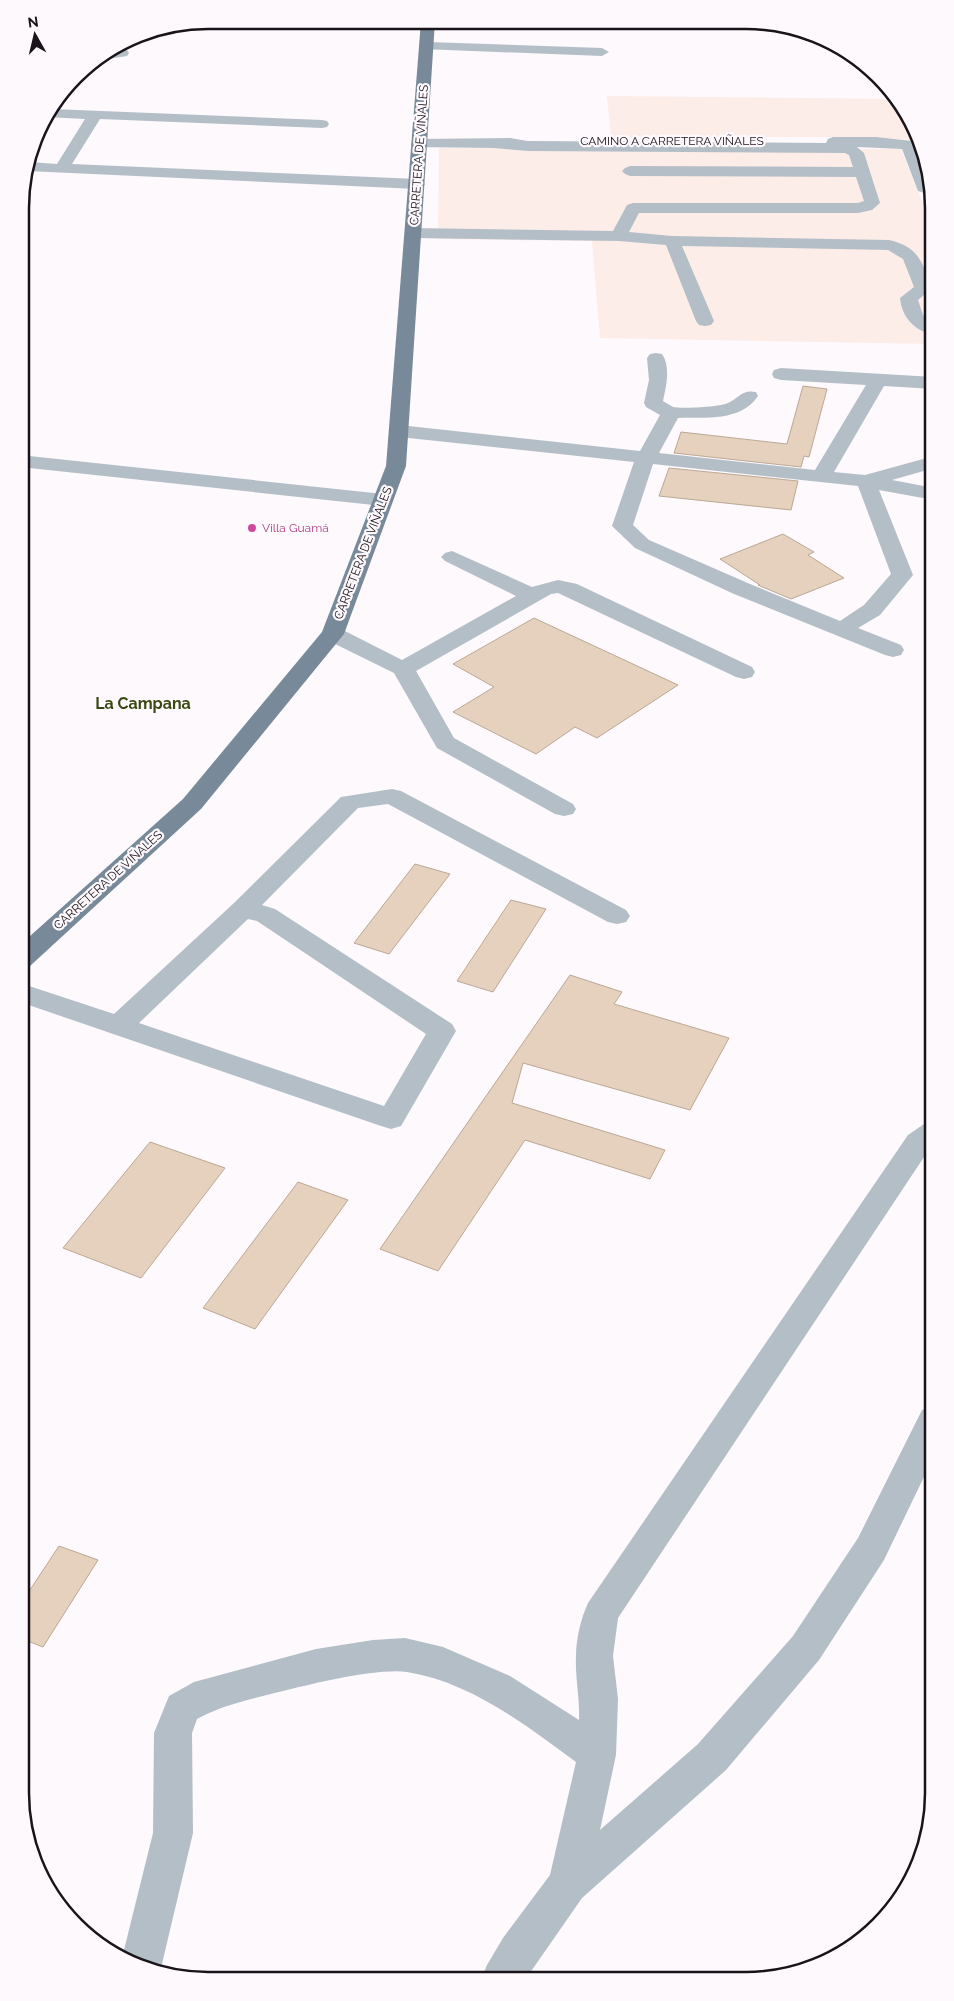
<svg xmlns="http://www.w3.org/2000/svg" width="954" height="2001" font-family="Raleway,sans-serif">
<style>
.industrial{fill:#fcede8}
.building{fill:#e5d1bd;stroke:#bba894}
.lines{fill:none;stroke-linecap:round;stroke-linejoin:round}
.minor{fill:#b4bec6;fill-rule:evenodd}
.major{fill:#788a99;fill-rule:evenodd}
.hotel-dot{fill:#d1479c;stroke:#fdf9fd;stroke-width:2}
.labels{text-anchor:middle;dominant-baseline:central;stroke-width:4.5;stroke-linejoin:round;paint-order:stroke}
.far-street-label{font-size:12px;fill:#1a131a;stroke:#fdf9fd}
.far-hotel-label{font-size:12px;fill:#b23c85;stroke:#fdf9fd;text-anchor:start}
.neighbourhood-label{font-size:16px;font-weight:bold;fill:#3a4912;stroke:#fdf9fd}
.rim{fill:none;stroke:#1a131a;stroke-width:2.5}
</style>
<rect width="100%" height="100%" fill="#fdf9fd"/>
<g class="industrial">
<polygon points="607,96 898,99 921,141 872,137 611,137"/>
<polygon points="439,148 901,149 934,231 934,344 600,338 592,241 438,239"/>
</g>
<g class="building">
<polygon points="803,386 827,389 809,457 804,456 801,467 674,453 681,432 787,444"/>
<polygon points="669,468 798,481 791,510 659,496"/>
<polygon points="783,534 814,552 808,555 844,578 791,599 758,585 760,585 720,559"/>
<polygon points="534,618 678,685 597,738 575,727 536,754 453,712 494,687 453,664"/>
<polygon points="415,864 450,874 389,954 354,943"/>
<polygon points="511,900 546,909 493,992 457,981"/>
<polygon points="570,975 622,992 614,1004 729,1038 690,1110 523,1063 512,1103 665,1150 650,1179 525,1140 438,1271 380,1249"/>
<polygon points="150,1142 225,1168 141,1278 63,1248"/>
<polygon points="298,1182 348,1200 255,1329 203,1308"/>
<polygon points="59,1546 98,1560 43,1647 20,1638 20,1605"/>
</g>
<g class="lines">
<g class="minor">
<polygon points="427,42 602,48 609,52 602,56 422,49 420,46 422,43"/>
<polygon points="122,43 129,53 127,56 101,60 96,59"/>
<polygon points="52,109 322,120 327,121 329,124 327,127 322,128 100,119 72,164 417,179 423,181 425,184 423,187 417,189 27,171 29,162 57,164 85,119 46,117"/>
<path d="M 833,137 L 876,137 L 921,142 L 925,151 L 918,151 L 931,189 L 924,193 L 918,191 L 902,149 L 857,147 L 864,153 L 880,203 L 872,210 L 858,213 L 639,213 L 629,232 L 672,236 L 889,240 C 919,247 922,262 932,288 L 918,300 L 923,315 L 934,324 L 934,335 C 915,331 902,318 900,298 L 914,287 L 903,259 L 888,250 L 682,246 L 714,321 L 711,325 L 705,326 L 699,325 L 696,321 L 666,245 L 619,241 L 413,238 L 407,236 L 405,233 L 407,230 L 413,228 L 613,231 L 627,205 L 633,203 L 858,203 L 864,201 L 856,177 L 630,176 L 625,174 L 622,171 L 625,168 L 630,166 L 853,167 L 849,155 L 845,153 L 528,151 L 494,148 L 414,147 L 411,144 L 414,141 L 419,139 L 510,138 L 528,141 L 826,143 L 828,139 Z"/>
<path d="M 656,353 L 662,354 C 671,367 666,387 663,401 C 666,403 670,405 673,407 C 681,409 720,407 728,403 C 739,398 742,389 756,392 L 758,396 C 741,422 705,417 678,418 L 659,453 L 815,470 L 866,385 L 781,380 L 774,378 L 772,374 L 774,370 L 781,368 L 934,377 L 934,389 L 884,386 L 834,472 L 865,475 L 934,456 L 934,468 L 892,480 L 934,488 L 934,500 L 879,490 L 913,575 L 880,615 L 858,628 L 901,645 L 904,650 L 901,655 L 893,657 L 885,655 L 734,594 L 635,548 L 612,526 L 634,462 L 399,437 L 392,435 L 389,431 L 392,427 L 399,425 L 640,451 L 660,415 L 646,407 L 644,403 L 649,380 L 647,358 L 650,354 ZM 653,464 L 858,486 L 891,574 L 864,605 L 840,621 L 750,584 L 649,540 L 633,525 Z"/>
<polygon points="20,455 383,494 390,496 393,500 390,504 383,506 20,467"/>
<polygon points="452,551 532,587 558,580 577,584 752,667 755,672 752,677 744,679 736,677 558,593 551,594 416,671 454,738 573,804 576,809 573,814 564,816 555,814 437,748 394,673 325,639 322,634 325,629 333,627 341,629 402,660 516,596 445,561 441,557 445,553"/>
<path d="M 392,789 L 401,791 L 626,910 L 630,916 L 626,922 L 617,924 L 608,922 L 388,804 L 358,808 L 262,905 L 275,909 L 452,1024 L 456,1031 L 401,1126 L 391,1129 L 381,1126 L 20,1002 L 20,983 L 114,1014 L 234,903 L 341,797 ZM 248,919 L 257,921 L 426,1034 L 384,1106 L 139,1023 Z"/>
<path d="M 934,1121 L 934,1146 L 928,1151 L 618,1618 L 613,1656 L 618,1699 L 616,1755 L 600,1830 L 698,1744 L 793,1636 L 858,1538 L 922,1410 L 934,1406 L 934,1456 L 884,1560 L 819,1660 L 726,1770 L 582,1898 L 525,1980 L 481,1980 L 487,1965 L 503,1938 L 550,1875 L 576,1762 C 526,1725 470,1682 407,1672 C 378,1668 316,1683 287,1690 C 256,1698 224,1704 197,1719 L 192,1733 L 193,1833 L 161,1968 L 159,1973 L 136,1967 L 122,1958 L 153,1833 L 154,1733 L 169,1696 L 194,1682 L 316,1649 L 373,1640 L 405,1638 L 443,1647 L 510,1676 L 579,1720 C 580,1698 575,1678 576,1656 C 576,1639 581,1618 588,1603 L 908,1135 L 924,1124 Z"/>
</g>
<polygon class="major" points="421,21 435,21 406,466 344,634 201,809 30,966 20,969 20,945 183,799 322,632 386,466"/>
</g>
<circle class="hotel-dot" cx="252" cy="528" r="5"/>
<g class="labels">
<g class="far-street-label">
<text x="672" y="141">CAMINO A CARRETERA VIÑALES</text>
<text transform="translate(419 155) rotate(-86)">CARRETERA DE VIÑALES</text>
<text transform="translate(363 553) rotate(-69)">CARRETERA DE VIÑALES</text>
<text transform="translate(108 880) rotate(-42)">CARRETERA DE VIÑALES</text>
</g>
<g class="far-hotel-label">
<text x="262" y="528">Villa Guamá</text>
</g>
<g class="neighbourhood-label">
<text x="143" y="703">La Campana</text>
</g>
</g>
<path d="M0 0H954V2001H0ZM208 29H746A179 179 0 0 1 925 208V1793A179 179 0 0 1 746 1972H208A179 179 0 0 1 29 1793V208A179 179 0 0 1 208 29Z" fill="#fdf9fd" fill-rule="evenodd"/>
<path class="rim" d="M208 29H746A179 179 0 0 1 925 208V1793A179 179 0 0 1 746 1972H208A179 179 0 0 1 29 1793V208A179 179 0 0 1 208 29Z"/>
<g transform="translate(35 35) rotate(352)" stroke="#fdf9fd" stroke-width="4" paint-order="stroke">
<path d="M0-4L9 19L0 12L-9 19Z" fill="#1a131a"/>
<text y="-8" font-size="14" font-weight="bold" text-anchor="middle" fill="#1a131a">N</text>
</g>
</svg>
